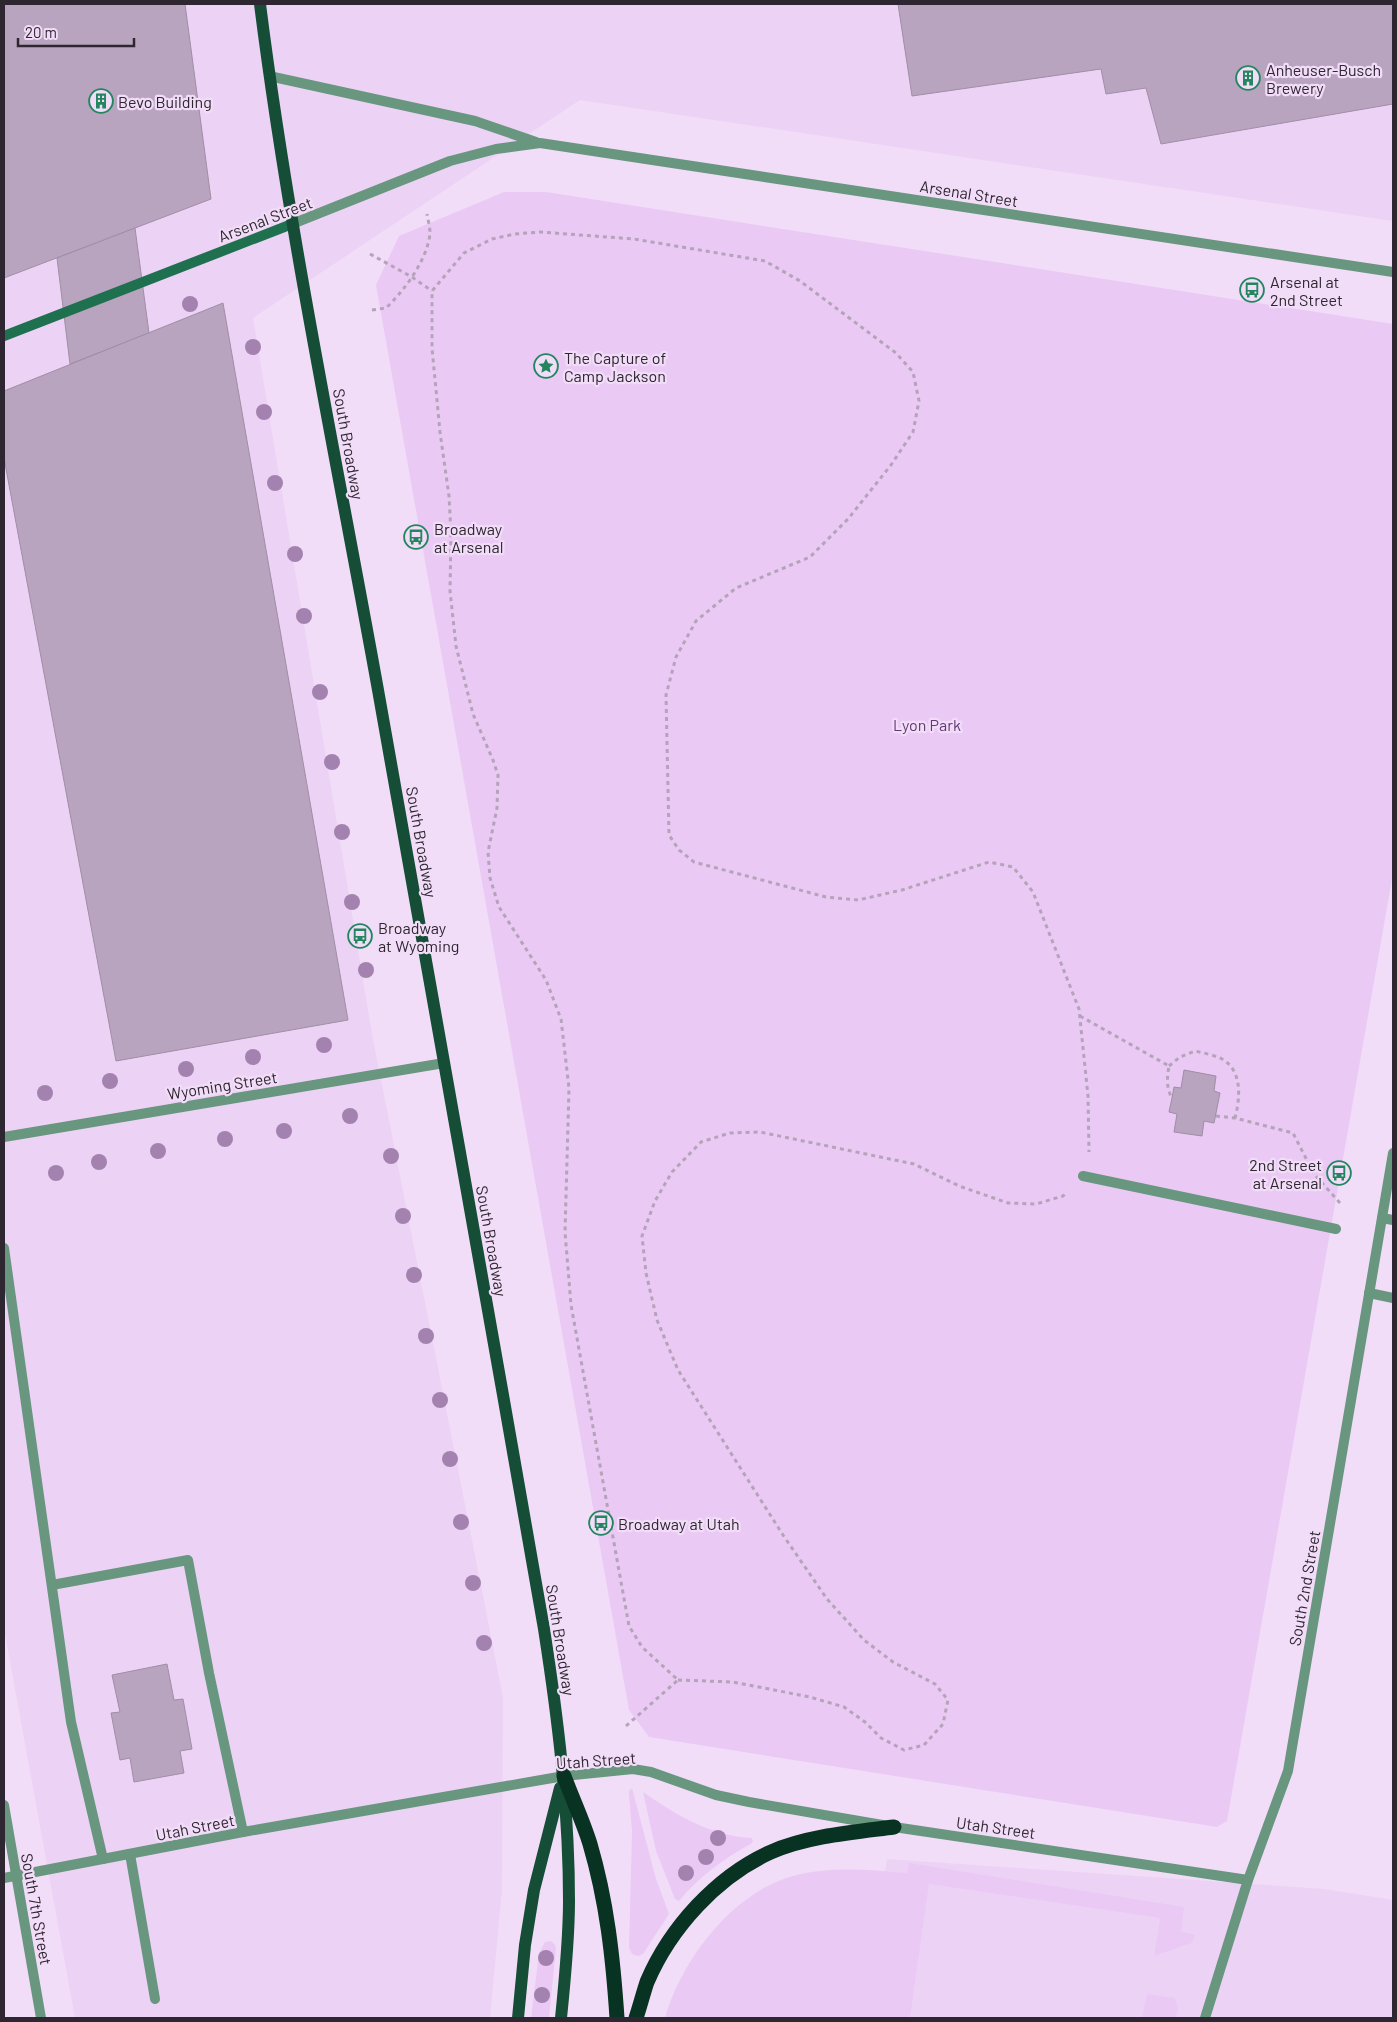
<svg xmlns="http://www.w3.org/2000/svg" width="1397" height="2022" font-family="Barlow,sans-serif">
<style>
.built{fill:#ecd3f5}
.green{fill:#eacaf4}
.building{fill:#b8a4be;stroke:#a08da7}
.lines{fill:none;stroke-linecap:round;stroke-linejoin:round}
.path{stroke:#b4a3b9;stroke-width:3;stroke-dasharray:4 4;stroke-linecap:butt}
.lane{stroke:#68967f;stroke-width:10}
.street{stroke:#68967f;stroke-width:10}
.secondary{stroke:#1e704f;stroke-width:10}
.primary{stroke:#164d37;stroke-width:12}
.highway{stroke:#083221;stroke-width:15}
.tree{fill:#a482af}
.labels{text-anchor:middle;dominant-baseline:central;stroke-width:4.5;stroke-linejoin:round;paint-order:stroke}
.poi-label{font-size:16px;fill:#2e2630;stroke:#f2ddf8;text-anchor:start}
.street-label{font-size:16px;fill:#2e2630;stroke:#f2ddf8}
.park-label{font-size:16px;fill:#653873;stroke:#f2ddf8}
</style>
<rect width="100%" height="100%" fill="#f2ddf8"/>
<g class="built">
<polygon points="4,4 1393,4 1393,221 580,100 253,318 372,1034 503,1697 502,1890 490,2018 75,2018 4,1629"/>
<polygon points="887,1859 1325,1889 1393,1900 1393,2018 862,2018"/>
</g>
<g class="green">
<polygon points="504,192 546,192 1393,324 1393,873 1227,1821 1217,1827 649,1737 629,1710 376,285 399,236"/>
<polygon points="632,1788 656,1879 669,1914 643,1954 638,1956 632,1954 629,1948 632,1831 629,1795 629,1791"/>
<path d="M 643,1792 C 676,1815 711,1836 752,1838 L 753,1841 L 752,1843 C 724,1859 699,1876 679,1901 L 675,1899 L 656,1851 Z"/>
<path d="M 909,1863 L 1184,1907 L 1181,1931 L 1195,1935 L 1192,1943 L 1154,1956 L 1160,1918 L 929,1884 L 910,2018 L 665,2018 C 681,1960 733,1892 793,1876 C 831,1866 869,1870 907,1873 Z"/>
<polygon points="551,1941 555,1945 556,1948 549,2018 531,2018 539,1953 545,1942"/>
<polygon points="1147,1994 1175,1998 1178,2008 1176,2018 1142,2018"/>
</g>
<g class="building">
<polygon points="4,4 185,4 211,199 4,278"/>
<polygon points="898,4 1393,4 1393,104 1161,144 1146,88 1106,94 1101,69 912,96"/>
<polygon points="135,228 149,333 70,364 57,258"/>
<polygon points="223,303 348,1020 116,1061 4,458 4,391"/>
<polygon points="1184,1070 1216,1076 1214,1091 1220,1093 1214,1123 1204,1121 1202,1136 1174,1132 1177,1114 1169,1112 1172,1098 1174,1087 1181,1088"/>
<polygon points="167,1664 174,1700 183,1699 192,1749 180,1751 184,1773 134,1782 130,1758 120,1760 111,1713 120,1712 112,1675"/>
</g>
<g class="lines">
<g class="path">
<polyline points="370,254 412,277 432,291"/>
<path d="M 372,310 L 386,308 C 404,291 428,259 430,233 C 430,227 428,220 427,214"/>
<path d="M 1080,1016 L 1169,1066 C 1167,1077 1166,1088 1172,1098"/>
<path d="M 1169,1066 L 1180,1057 L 1195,1051 C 1204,1053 1214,1055 1222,1059 C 1243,1071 1240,1099 1235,1118"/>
<polyline points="1216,1116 1235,1118 1293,1133 1314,1174 1340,1203"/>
<polyline points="678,1680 733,1682 810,1697 844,1707 865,1722 881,1738 904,1750 924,1745 943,1724 948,1700 935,1684 893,1662 864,1640 827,1599 783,1535 678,1370 657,1320 646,1273 642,1236 655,1201 672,1172 701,1142 730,1133 760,1132 914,1164 959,1186 1008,1203 1036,1204 1063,1196 1066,1193"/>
<polyline points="626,1726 678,1680 642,1647 629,1626 571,1305 565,1232 569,1088 561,1019 546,980 499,907 490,878 488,852 497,808 498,775 493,760 473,714 456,646 450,591 451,533 449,496 440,432 432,348 432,291 464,253 492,239 515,234 540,232 634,239 765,261 800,281 896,353 913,372 919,401 913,432 891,465 848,519 810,557 736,588 696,621 676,657 666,695 669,835 679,850 694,862 826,897 858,900 902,890 989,862 1013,867 1033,892 1079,1009 1088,1096 1089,1152"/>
</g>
<g class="lane">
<polyline points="1083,1176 1336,1229"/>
<polyline points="1382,1218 1393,1220"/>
<polyline points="4,1248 71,1722 103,1859"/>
<polyline points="1369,1293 1393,1298"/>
<polyline points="52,1585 188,1560 209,1673 243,1832"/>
<polyline points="130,1854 155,1999"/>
</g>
<g class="street">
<polyline points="269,76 475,121 536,142"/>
<polyline points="292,224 450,161 496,149 540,143 1393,272"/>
<polyline points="4,1137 444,1063"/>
<polyline points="4,1805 41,2018"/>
<polyline points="4,1878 243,1832 564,1776 633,1769 651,1772 716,1795 749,1802 894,1827 1248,1880"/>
<polyline points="1205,2018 1248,1880 1288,1771 1393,1153"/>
</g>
<polyline class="secondary" points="4,336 292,224"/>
<g class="primary">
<path d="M 260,4 C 289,234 337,462 378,690 C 435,1003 489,1316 544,1629 C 558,1719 569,1809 569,1901 C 569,1940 565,1979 561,2018"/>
<polyline points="518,2018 525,1945 534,1890 560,1788"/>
</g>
<g class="highway">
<path d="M 564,1776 C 572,1798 583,1821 590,1844 C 607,1902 613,1958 617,2018"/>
<path d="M 636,2018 C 640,2006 643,1994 647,1982 C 670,1928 717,1876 771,1852 C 807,1836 855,1832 894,1827"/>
</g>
</g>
<g class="tree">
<circle cx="190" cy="304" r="8"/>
<circle cx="253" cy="347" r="8"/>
<circle cx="264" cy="412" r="8"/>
<circle cx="275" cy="483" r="8"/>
<circle cx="295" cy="554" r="8"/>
<circle cx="304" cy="616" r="8"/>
<circle cx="320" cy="692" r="8"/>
<circle cx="332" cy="762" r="8"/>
<circle cx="342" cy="832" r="8"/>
<circle cx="352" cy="902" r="8"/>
<circle cx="366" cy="970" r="8"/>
<circle cx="324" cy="1045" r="8"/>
<circle cx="253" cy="1057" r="8"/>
<circle cx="186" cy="1069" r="8"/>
<circle cx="110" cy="1081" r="8"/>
<circle cx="45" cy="1093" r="8"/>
<circle cx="350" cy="1116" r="8"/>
<circle cx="284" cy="1131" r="8"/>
<circle cx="225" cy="1139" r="8"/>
<circle cx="158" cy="1151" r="8"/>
<circle cx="391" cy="1156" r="8"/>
<circle cx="99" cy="1162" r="8"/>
<circle cx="56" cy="1173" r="8"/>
<circle cx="403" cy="1216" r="8"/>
<circle cx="414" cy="1275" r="8"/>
<circle cx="426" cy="1336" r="8"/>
<circle cx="440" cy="1400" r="8"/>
<circle cx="450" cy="1459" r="8"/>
<circle cx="461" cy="1522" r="8"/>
<circle cx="473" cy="1583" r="8"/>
<circle cx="484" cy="1643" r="8"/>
<circle cx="718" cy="1838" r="8"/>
<circle cx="706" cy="1857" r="8"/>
<circle cx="686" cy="1873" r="8"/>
<circle cx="546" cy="1958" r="8"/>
<circle cx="542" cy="1995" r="8"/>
</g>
<defs>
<g id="building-ring" transform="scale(1.25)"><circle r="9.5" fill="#f2ddf8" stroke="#23865f" stroke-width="1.5"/><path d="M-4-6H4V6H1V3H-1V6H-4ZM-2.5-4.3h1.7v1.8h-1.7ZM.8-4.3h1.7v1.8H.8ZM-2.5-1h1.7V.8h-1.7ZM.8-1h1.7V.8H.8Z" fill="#23865f"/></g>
<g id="bus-ring" transform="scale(1.25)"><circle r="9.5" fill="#f2ddf8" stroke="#23865f" stroke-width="1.5"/><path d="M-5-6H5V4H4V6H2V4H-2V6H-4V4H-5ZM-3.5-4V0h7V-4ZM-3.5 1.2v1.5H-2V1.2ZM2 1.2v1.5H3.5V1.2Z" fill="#23865f"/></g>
<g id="sight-ring" transform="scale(1.25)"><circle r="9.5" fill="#f2ddf8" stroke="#23865f" stroke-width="1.5"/><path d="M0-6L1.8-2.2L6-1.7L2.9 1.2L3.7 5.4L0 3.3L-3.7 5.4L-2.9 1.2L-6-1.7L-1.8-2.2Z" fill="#23865f"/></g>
</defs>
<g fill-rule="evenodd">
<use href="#building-ring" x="1248" y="78"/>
<use href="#building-ring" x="101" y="101"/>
<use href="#bus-ring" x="1252" y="290"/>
<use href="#sight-ring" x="546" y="366"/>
<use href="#bus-ring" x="416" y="537"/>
<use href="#bus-ring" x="360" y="936"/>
<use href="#bus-ring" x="1339" y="1173"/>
<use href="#bus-ring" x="601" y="1523"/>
</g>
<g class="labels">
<g class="poi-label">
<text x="1266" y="69">Anheuser-Busch<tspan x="1266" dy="18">Brewery</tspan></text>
<text x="118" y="101">Bevo Building</text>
<text x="1270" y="281">Arsenal at<tspan x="1270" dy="18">2nd Street</tspan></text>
<text x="564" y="357">The Capture of<tspan x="564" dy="18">Camp Jackson</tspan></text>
<text x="434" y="528">Broadway<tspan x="434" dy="18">at Arsenal</tspan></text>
<text x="378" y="927">Broadway<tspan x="378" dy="18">at Wyoming</tspan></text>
<text x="1322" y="1164" text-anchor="end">2nd Street<tspan x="1322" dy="18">at Arsenal</tspan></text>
<text x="618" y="1523">Broadway at Utah</text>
</g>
<g class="street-label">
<text transform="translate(969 193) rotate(9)">Arsenal Street</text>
<text transform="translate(265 219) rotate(-21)">Arsenal Street</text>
<text transform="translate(349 444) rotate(80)">South Broadway</text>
<text transform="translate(422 842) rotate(80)">South Broadway</text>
<text transform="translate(222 1085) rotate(-9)">Wyoming Street</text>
<text transform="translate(492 1241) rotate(80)">South Broadway</text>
<text transform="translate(1304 1588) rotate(-80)">South 2nd Street</text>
<text transform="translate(561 1640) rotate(81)">South Broadway</text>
<text transform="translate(596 1760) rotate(-4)">Utah Street</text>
<text transform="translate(195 1827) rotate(-11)">Utah Street</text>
<text transform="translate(996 1827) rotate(8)">Utah Street</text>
<text transform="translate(37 1909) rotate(80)">South 7th Street</text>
</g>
<g class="park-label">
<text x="927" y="724">Lyon Park</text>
</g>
</g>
<rect width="1397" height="2022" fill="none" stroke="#2e2630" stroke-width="10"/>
<path d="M18 38v8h116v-8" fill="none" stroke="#2e2630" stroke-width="2.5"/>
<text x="25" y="38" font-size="15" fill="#2e2630" stroke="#f2ddf8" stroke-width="4" paint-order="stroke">20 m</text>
</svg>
